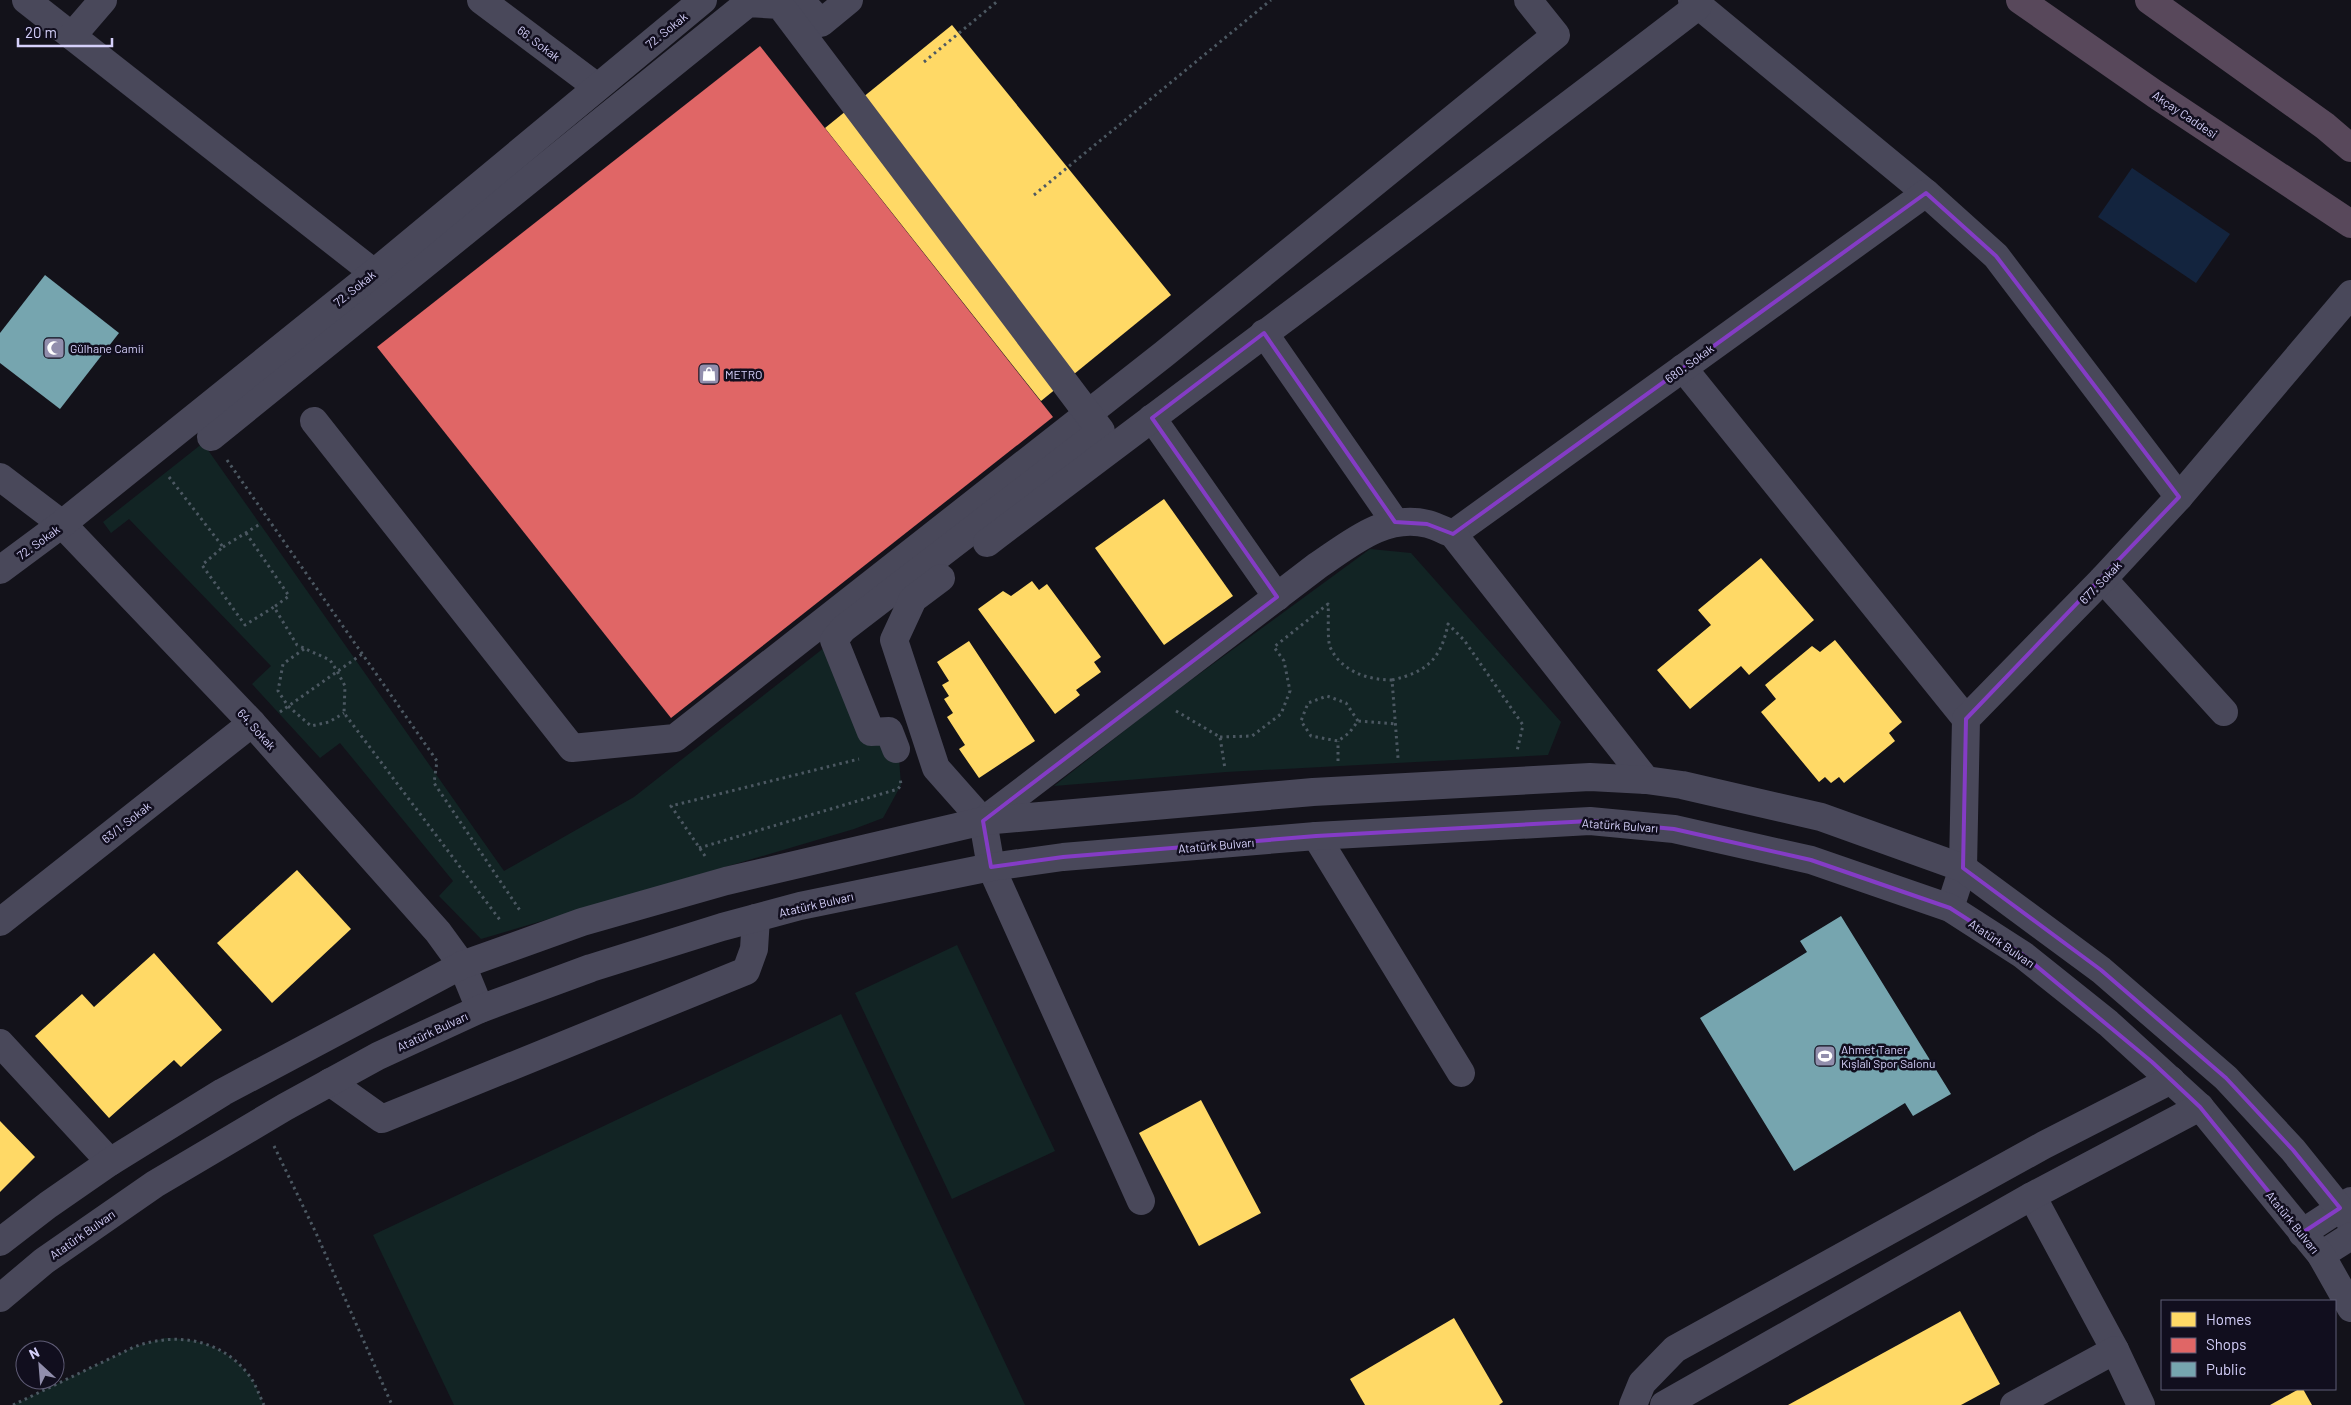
<svg xmlns="http://www.w3.org/2000/svg" width="2351" height="1405" font-family="Barlow,sans-serif">
<style>
.green{fill:#122424}
.water{fill:#13243e}
.homes{fill:#ffd966}
.shops{fill:#e06666}
.public{fill:#76a5af}
.lines{fill:none;stroke-linecap:round;stroke-linejoin:round}
.path{stroke:#4c5862;stroke-width:3;stroke-dasharray:2.5 4;stroke-linecap:butt}
.minor{stroke:#49485a;stroke-width:28}
.highway{stroke:#58485b;stroke-width:28}
.marked{fill:none;stroke:#843cc5;stroke-width:4;stroke-linejoin:round}
.labels{text-anchor:middle;dominant-baseline:central;stroke-width:5;stroke-linejoin:round;paint-order:stroke}
.street-label{font-size:12px;fill:#d5d0fa;stroke:#110e1e}
.poi-label{font-size:12px;fill:#d5d0fa;stroke:#110e1e;text-anchor:start}
</style>
<rect width="100%" height="100%" fill="#13121a"/>
<g class="green">
<polygon points="203,443 504,871 634,797 834,640 899,758 901,785 883,818 854,829 481,939 439,896 453,881 340,743 320,758 252,684 271,666 129,519 111,533 103,522"/>
<polygon points="1370,549 1411,553 1561,722 1548,755 1226,772 1054,786 1161,702"/>
<polygon points="957,945 1055,1151 952,1199 855,993"/>
<polygon points="841,1014 1025,1405 454,1405 373,1235"/>
<path d="M 165,1338 C 197,1338 228,1348 248,1374 C 255,1382 259,1395 264,1405 L 13,1405 L 134,1347 Z"/>
</g>
<polygon class="water" points="2132,168 2230,234 2196,283 2098,217"/>
<g class="homes">
<polygon points="952,25 1171,295 1041,401 825,128"/>
<polygon points="1164,499 1233,596 1164,645 1095,548"/>
<polygon points="1761,558 1814,620 1749,675 1741,666 1690,709 1657,670 1711,625 1698,610"/>
<polygon points="1032,581 1039,590 1047,584 1101,657 1094,662 1101,672 1076,690 1080,695 1055,714 978,609 1003,591 1011,596"/>
<polygon points="1835,640 1902,722 1889,733 1895,741 1844,783 1839,777 1831,783 1825,777 1819,782 1761,712 1776,699 1765,685 1812,646 1820,652"/>
<polygon points="969,641 1035,741 979,778 959,749 965,745 947,717 953,713 944,699 949,696 942,685 949,681 937,662"/>
<polygon points="297,870 351,929 272,1003 217,943"/>
<polygon points="154,953 222,1030 181,1067 174,1060 109,1118 35,1036 82,994 94,1007"/>
<polygon points="1201,1100 1261,1213 1199,1246 1139,1133"/>
<polygon points="0,1121 35,1157 0,1192"/>
<polygon points="1960,1311 2000,1384 1961,1405 1788,1405"/>
<polygon points="1454,1318 1503,1402 1499,1405 1365,1405 1350,1379"/>
<polygon points="2299,1389 2303,1389 2312,1405 2270,1405"/>
</g>
<polygon class="shops" points="760,46 1053,417 671,718 377,347"/>
<g class="public">
<polygon points="45,275 119,333 60,409 0,363 0,333"/>
<polygon points="1841,916 1951,1094 1913,1116 1905,1103 1794,1171 1700,1018 1807,952 1800,941"/>
</g>
<g class="lines">
<g class="path">
<polyline points="924,62 999,0"/>
<polyline points="1034,195 1271,0"/>
<polyline points="227,460 437,761 434,783 521,912"/>
<polyline points="169,477 223,547 202,565 245,625 274,607 297,645 330,660 337,671 345,686 344,713 500,920"/>
<polyline points="246,533 289,596 274,607"/>
<polyline points="223,547 260,524"/>
<polyline points="304,649 283,664 278,691 288,706 311,726 329,722 344,713"/>
<path d="M 1392,680 C 1427,672 1441,659 1448,624 L 1464,640 L 1523,725 L 1517,751"/>
<polyline points="1176,711 1220,737 1225,769"/>
<polyline points="280,712 362,654"/>
<polyline points="1358,721 1346,703 1327,696 1308,703 1301,721 1311,736 1338,741 1349,733 1358,721 1396,724"/>
<path d="M 1220,737 L 1252,736 L 1281,714 L 1290,691 L 1284,661 L 1274,647 L 1328,604 C 1329,614 1327,638 1330,647 C 1341,671 1367,680 1392,680 L 1398,758"/>
<polyline points="1338,761 1338,741"/>
<polyline points="699,848 898,789 901,785 900,777"/>
<polyline points="705,856 671,806 859,759"/>
<polyline points="274,1146 316,1233 392,1405"/>
<path d="M 13,1405 L 134,1347 C 174,1332 220,1338 248,1374 C 255,1382 259,1395 264,1405"/>
</g>
<g class="minor">
<polyline points="26,0 374,273"/>
<polyline points="481,0 597,87"/>
<polyline points="800,0 821,23 849,0"/>
<polyline points="1692,0 1926,193 1996,256 2179,497"/>
<polyline points="72,36 103,0"/>
<polyline points="1264,333 1395,522"/>
<polyline points="1683,368 1966,719"/>
<polyline points="1152,418 1277,597"/>
<polyline points="314,421 572,748 675,738 1164,354 1556,35 1528,0"/>
<polyline points="211,437 748,3 780,5 1101,431 843,629 834,640 871,732 889,731 896,749"/>
<polyline points="0,477 62,524 252,723 438,932 462,965 480,1009"/>
<polyline points="1453,534 1926,193"/>
<path d="M 987,543 C 1224,363 1463,187 1698,6"/>
<polyline points="0,570 62,524 374,273 703,0"/>
<polyline points="941,578 913,599 894,640 936,768 983,821 991,867 1141,1201"/>
<polyline points="2103,579 2224,712"/>
<path d="M 983,821 L 1317,566 C 1350,544 1385,513 1428,524 C 1436,526 1445,531 1453,534 L 1646,780"/>
<polyline points="1316,836 1461,1073"/>
<polyline points="1950,908 1963,868 1966,719 2103,579 2179,497 2351,294"/>
<polyline points="0,922 252,723"/>
<polyline points="0,1043 110,1162"/>
<polyline points="330,1082 382,1119 746,971 754,949 756,918"/>
<polyline points="2032,1196 2115,1350"/>
<polyline points="2302,1233 2351,1201"/>
<polyline points="0,1242 48,1205 110,1162 223,1092 462,965 582,922 726,881 983,821 1313,792 1590,777 1646,780 1682,785 1821,817 1963,868 2101,970 2226,1078 2293,1150 2351,1222"/>
<polyline points="2321,1255 2351,1236"/>
<polyline points="0,1298 44,1261 155,1184 285,1107 378,1056 480,1009 591,968 722,927 800,906 878,890 991,867 1063,857 1316,836 1590,821 1674,829 1811,860 1950,908 2023,955 2108,1023 2200,1107 2321,1255 2351,1308"/>
<polyline points="1633,1405 1642,1383 1675,1349 2044,1145 2171,1080"/>
<polyline points="1664,1405 2032,1196 2200,1107"/>
<polyline points="2014,1405 2115,1350 2141,1405"/>
</g>
<g class="highway">
<polyline points="2020,0 2155,94 2351,224"/>
<polyline points="2149,0 2325,126 2351,148"/>
</g>
</g>
<path class="marked" d="M 1926,193 L 1996,256 L 2179,497 L 1966,719 L 1963,868 L 2101,970 L 2226,1078 L 2293,1150 L 2340,1208 L 2302,1233 L 2200,1107 L 2152,1062 L 2023,955 L 1950,908 L 1811,860 L 1674,829 L 1590,821 L 1316,836 L 1063,857 L 991,867 L 983,821 L 1277,597 L 1152,418 L 1264,333 L 1395,522 L 1427,524 L 1453,534 Z"/>
<defs>
<g id="mosque-square" transform="scale(1.125)"><rect x="-9" y="-9" width="18" height="18" rx="4" fill="#918eac" stroke="#110e1e"/><path d="M3.5-4.9A6 6 0 1 0 3.5 4.9A5 5 0 1 1 3.5-4.9Z" fill="#fff"/></g>
<g id="shop-square" transform="scale(1.125)"><rect x="-9" y="-9" width="18" height="18" rx="4" fill="#918eac" stroke="#110e1e"/><path d="M-5-2.5h2.3a2.7 3.5 0 0 1 5.4 0H5L5.5 6h-11ZM-1.5-2.5h3a1.5 2.3 0 0 0-3 0Z" fill="#fff"/></g>
<g id="stadium-square" transform="scale(1.125)"><rect x="-9" y="-9" width="18" height="18" rx="4" fill="#918eac" stroke="#110e1e"/><path d="M0-5a6.5 5 0 1 0 0 10a6.5 5 0 1 0 0-10ZM-3.5-1.8h7v3.6h-7Z" fill="#fff"/></g>
</defs>
<g fill-rule="evenodd">
<use href="#mosque-square" x="54" y="348"/>
<use href="#shop-square" x="709" y="374"/>
<use href="#stadium-square" x="1825" y="1056"/>
</g>
<g class="labels">
<g class="street-label">
<text transform="translate(666 30) rotate(-39)">72. Sokak</text>
<text transform="translate(539 43) rotate(37)">66. Sokak</text>
<text transform="translate(2185 114) rotate(34)">Akçay Caddesi</text>
<text transform="translate(354 288) rotate(-39)">72. Sokak</text>
<text transform="translate(1689 363) rotate(-36)">680. Sokak</text>
<text transform="translate(38 542) rotate(-36)">72. Sokak</text>
<text transform="translate(2100 582) rotate(-46)">677. Sokak</text>
<text transform="translate(257 729) rotate(48)">64. Sokak</text>
<text transform="translate(126 822) rotate(-38)">63/1. Sokak</text>
<text transform="translate(1620 825) rotate(4)">Atatürk Bulvarı</text>
<text transform="translate(1216 845) rotate(-5)">Atatürk Bulvarı</text>
<text transform="translate(816 904) rotate(-13)">Atatürk Bulvarı</text>
<text transform="translate(2002 943) rotate(34)">Atatürk Bulvarı</text>
<text transform="translate(432 1031) rotate(-25)">Atatürk Bulvarı</text>
<text transform="translate(2293 1222) rotate(51)">Atatürk Bulvarı</text>
<text transform="translate(82 1234) rotate(-35)">Atatürk Bulvarı</text>
</g>
<g class="poi-label">
<text x="70" y="348">Gülhane Camii</text>
<text x="725" y="374">METRO</text>
<text x="1841" y="1049">Ahmet Taner<tspan x="1841" dy="14">Kışlalı Spor Salonu</tspan></text>
</g>
</g>
<rect x="2161" y="1300" width="175" height="90" fill="#110e1e" stroke="#5f5c76"/>
<rect x="2171" y="1312" width="25" height="15" fill="#ffd966" stroke="#5f5c76"/>
<text x="2206" y="1325" font-size="15" fill="#d5d0fa">Homes</text>
<rect x="2171" y="1338" width="25" height="15" fill="#e06666" stroke="#5f5c76"/>
<text x="2206" y="1350" font-size="15" fill="#d5d0fa">Shops</text>
<rect x="2171" y="1362" width="25" height="15" fill="#76a5af" stroke="#5f5c76"/>
<text x="2206" y="1375" font-size="15" fill="#d5d0fa">Public</text>
<g transform="translate(40 1365) rotate(334)"><circle r="24" fill="#110e1e" stroke="#5f5c76"/>
<path d="M0-4L9 19L0 12L-9 19Z" fill="#918eac"/>
<text y="-8" font-size="14" font-weight="bold" text-anchor="middle" fill="#d5d0fa">N</text>
</g>
<path d="M18 38v8h94v-8" fill="none" stroke="#d5d0fa" stroke-width="2.5"/>
<text x="25" y="38" font-size="15" fill="#d5d0fa" stroke="#110e1e" stroke-width="4" paint-order="stroke">20 m</text>
</svg>
